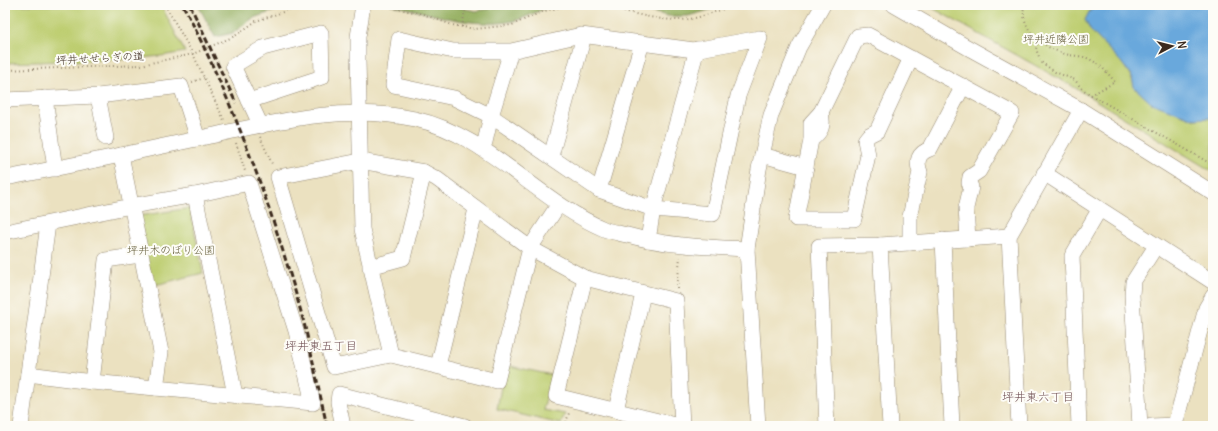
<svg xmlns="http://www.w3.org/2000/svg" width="1218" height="431" font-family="Delius,'Klee One',sans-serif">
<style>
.green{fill:#bdcd70;stroke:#7c7c47}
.forest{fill:#96b062;stroke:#686d40}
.water{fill:#69a8dc;stroke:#52697d}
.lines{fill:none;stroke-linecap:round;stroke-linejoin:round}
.minor-casing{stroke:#93866f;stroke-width:16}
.path{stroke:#93866f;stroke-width:2;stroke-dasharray:1 3;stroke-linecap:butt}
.minor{stroke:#fff;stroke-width:15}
.rail{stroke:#3b2a1e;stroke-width:3;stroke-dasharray:6 3;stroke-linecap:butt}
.labels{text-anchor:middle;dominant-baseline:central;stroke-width:4;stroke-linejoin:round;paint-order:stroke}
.park-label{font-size:11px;fill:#625b37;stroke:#fdfcf7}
.street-label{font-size:11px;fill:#3b2a1e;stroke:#fdfcf7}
.neighbourhood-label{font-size:12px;fill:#745458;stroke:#fdfcf7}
</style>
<rect width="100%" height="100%" fill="#fdfcf7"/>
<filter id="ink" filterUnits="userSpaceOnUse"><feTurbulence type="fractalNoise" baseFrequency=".025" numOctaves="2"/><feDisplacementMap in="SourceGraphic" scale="8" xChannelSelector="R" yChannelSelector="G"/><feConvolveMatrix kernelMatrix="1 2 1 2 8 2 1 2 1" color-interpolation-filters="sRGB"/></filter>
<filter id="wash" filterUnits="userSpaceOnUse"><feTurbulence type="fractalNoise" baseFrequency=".012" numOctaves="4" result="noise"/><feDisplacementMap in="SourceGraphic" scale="16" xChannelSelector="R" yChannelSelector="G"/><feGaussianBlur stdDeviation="0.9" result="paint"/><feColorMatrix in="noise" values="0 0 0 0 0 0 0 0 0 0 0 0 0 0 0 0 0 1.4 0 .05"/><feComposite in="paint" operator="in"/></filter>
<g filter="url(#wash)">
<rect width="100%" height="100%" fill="#ebe1c0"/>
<g class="green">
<polygon points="5,5 161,5 185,52 161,56 131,59 5,63"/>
<path d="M 927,5 L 1097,5 L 1089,12 L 1090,30 C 1107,46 1128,64 1135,87 L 1194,119 L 1209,118 L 1213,122 L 1213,172 L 1072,86 Z"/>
<polygon points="190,208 203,273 151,286 138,216"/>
<polygon points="505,365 552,375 543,410 565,414 561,424 497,409"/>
</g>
<g class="forest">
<polygon points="198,5 292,5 253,18 233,33 215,37"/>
<path d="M 392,5 L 447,5 L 476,11 L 512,5 L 556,5 C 541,8 528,18 513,21 C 474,29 431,13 392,5 Z"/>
<polygon points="621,5 689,5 703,7 710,5 727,5 688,16 668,16"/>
</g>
<polygon class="water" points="1097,5 1213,5 1213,122 1209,118 1194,119 1151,103 1134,87 1132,77 1121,62 1090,30 1085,20 1089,12"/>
</g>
<g filter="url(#ink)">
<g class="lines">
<g class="minor-casing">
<g id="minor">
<polyline points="363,5 358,37 358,60 362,229 391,355"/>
<polyline points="894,5 965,46 1081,110 1213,193"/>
<polyline points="911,58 877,131 869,135 865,140 868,155 854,219 796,219 811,140 811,123 821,112 858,36 868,35 1012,113 979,171 970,177 969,183 971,187 966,208 968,239"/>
<polyline points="98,96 106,138"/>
<polyline points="45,98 55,169"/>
<polyline points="5,100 98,96 181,86 198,139"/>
<polyline points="249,101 322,77 321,33 263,48 233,66 261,126"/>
<path d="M 811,140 C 822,131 824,126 821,112"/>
<polyline points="481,148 485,142 491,116 454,98 393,85 399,39 453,51 511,51 581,35 694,50 760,38 738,96 713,214 653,209 599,190 491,116 511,51"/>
<polyline points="121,155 161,352 156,388"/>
<polyline points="762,155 806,167"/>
<polyline points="551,156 584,36"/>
<polyline points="1044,173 1213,282"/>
<path d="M 5,178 C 71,166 136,152 201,138 C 270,123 345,103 415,119 C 488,135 536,200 604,229 C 611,232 619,233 627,235 C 667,246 706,247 747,249"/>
<polyline points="599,190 642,43"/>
<polyline points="195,195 235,395"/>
<polyline points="559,204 530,248 497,381 391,355 334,367 278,177 360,161 424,172 437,179 530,248 585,278 676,301 682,426"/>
<polyline points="5,232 131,206 195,195 249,183 296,331 313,403 92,382 28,374"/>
<polyline points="648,240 653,209 697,49"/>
<polyline points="943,240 952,426"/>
<path d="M 910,243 L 910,217 L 920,172 C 916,161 918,153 930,149 L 963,86"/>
<polyline points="880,245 890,426"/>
<polyline points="370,267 403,258 424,172"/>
<polyline points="585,278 556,396 679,426"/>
<polyline points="438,366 476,209"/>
<polyline points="92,382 106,260 140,255"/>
<polyline points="616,410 643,294"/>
<polyline points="21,426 48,224"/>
<polyline points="343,426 338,402 339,394 465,426"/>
<polyline points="758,426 747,249 759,169 771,115 799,47 823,5"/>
<polyline points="827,426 819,246 880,245 1009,236"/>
<polyline points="1019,426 1009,236 1081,110"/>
<polyline points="1079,426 1072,256 1099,210"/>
<polyline points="1140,426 1132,295 1133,282 1156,246"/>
<polyline points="1151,426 1175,425 1206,308 1213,296"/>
</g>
</g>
<g class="path">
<polyline points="165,5 193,54 224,120"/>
<polyline points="380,5 423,14 452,25 475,29 512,25 544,11 571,5"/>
<path d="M 605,5 C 629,13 665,23 690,19 C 706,16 721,9 737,5"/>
<path d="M 1024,5 C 1020,32 1045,49 1069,55 C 1075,56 1082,56 1087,58 C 1099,63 1107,72 1115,82 L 1091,95"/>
<polyline points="462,27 466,5"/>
<polyline points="1038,40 1036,49 1041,62 1055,72 1075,80 1081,88 1091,95 1213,165"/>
<polyline points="5,70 141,65 193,54 235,36 256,21 304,5"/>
<polyline points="192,82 204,78"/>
<polyline points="260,137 273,166"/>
<polyline points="236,143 245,171"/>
<polyline points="677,289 680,257"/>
<polyline points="565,426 569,413"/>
</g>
<use href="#minor" class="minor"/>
<g class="rail">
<path d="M 183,5 C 235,105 273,211 303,319 C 312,355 319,391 327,426"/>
<polyline points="190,5 236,103"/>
</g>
</g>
</g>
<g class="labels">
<g class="park-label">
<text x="1056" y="39">坪井近隣公園</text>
<text x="171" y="250">坪井木のぼり公園</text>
</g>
<g class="street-label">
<text transform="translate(100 58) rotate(-3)">坪井せせらぎの道</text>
</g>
<g class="neighbourhood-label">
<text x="321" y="345">坪井東五丁目</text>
<text x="1038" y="396">坪井東六丁目</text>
</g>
</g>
<rect width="1218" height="431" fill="none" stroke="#fdfcf7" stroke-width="20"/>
<g transform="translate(1172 46) rotate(83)" stroke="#fdfcf7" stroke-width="3" paint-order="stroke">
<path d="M0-3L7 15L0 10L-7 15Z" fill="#3b2a1e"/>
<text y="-6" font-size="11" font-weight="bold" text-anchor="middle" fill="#3b2a1e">N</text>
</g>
</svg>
